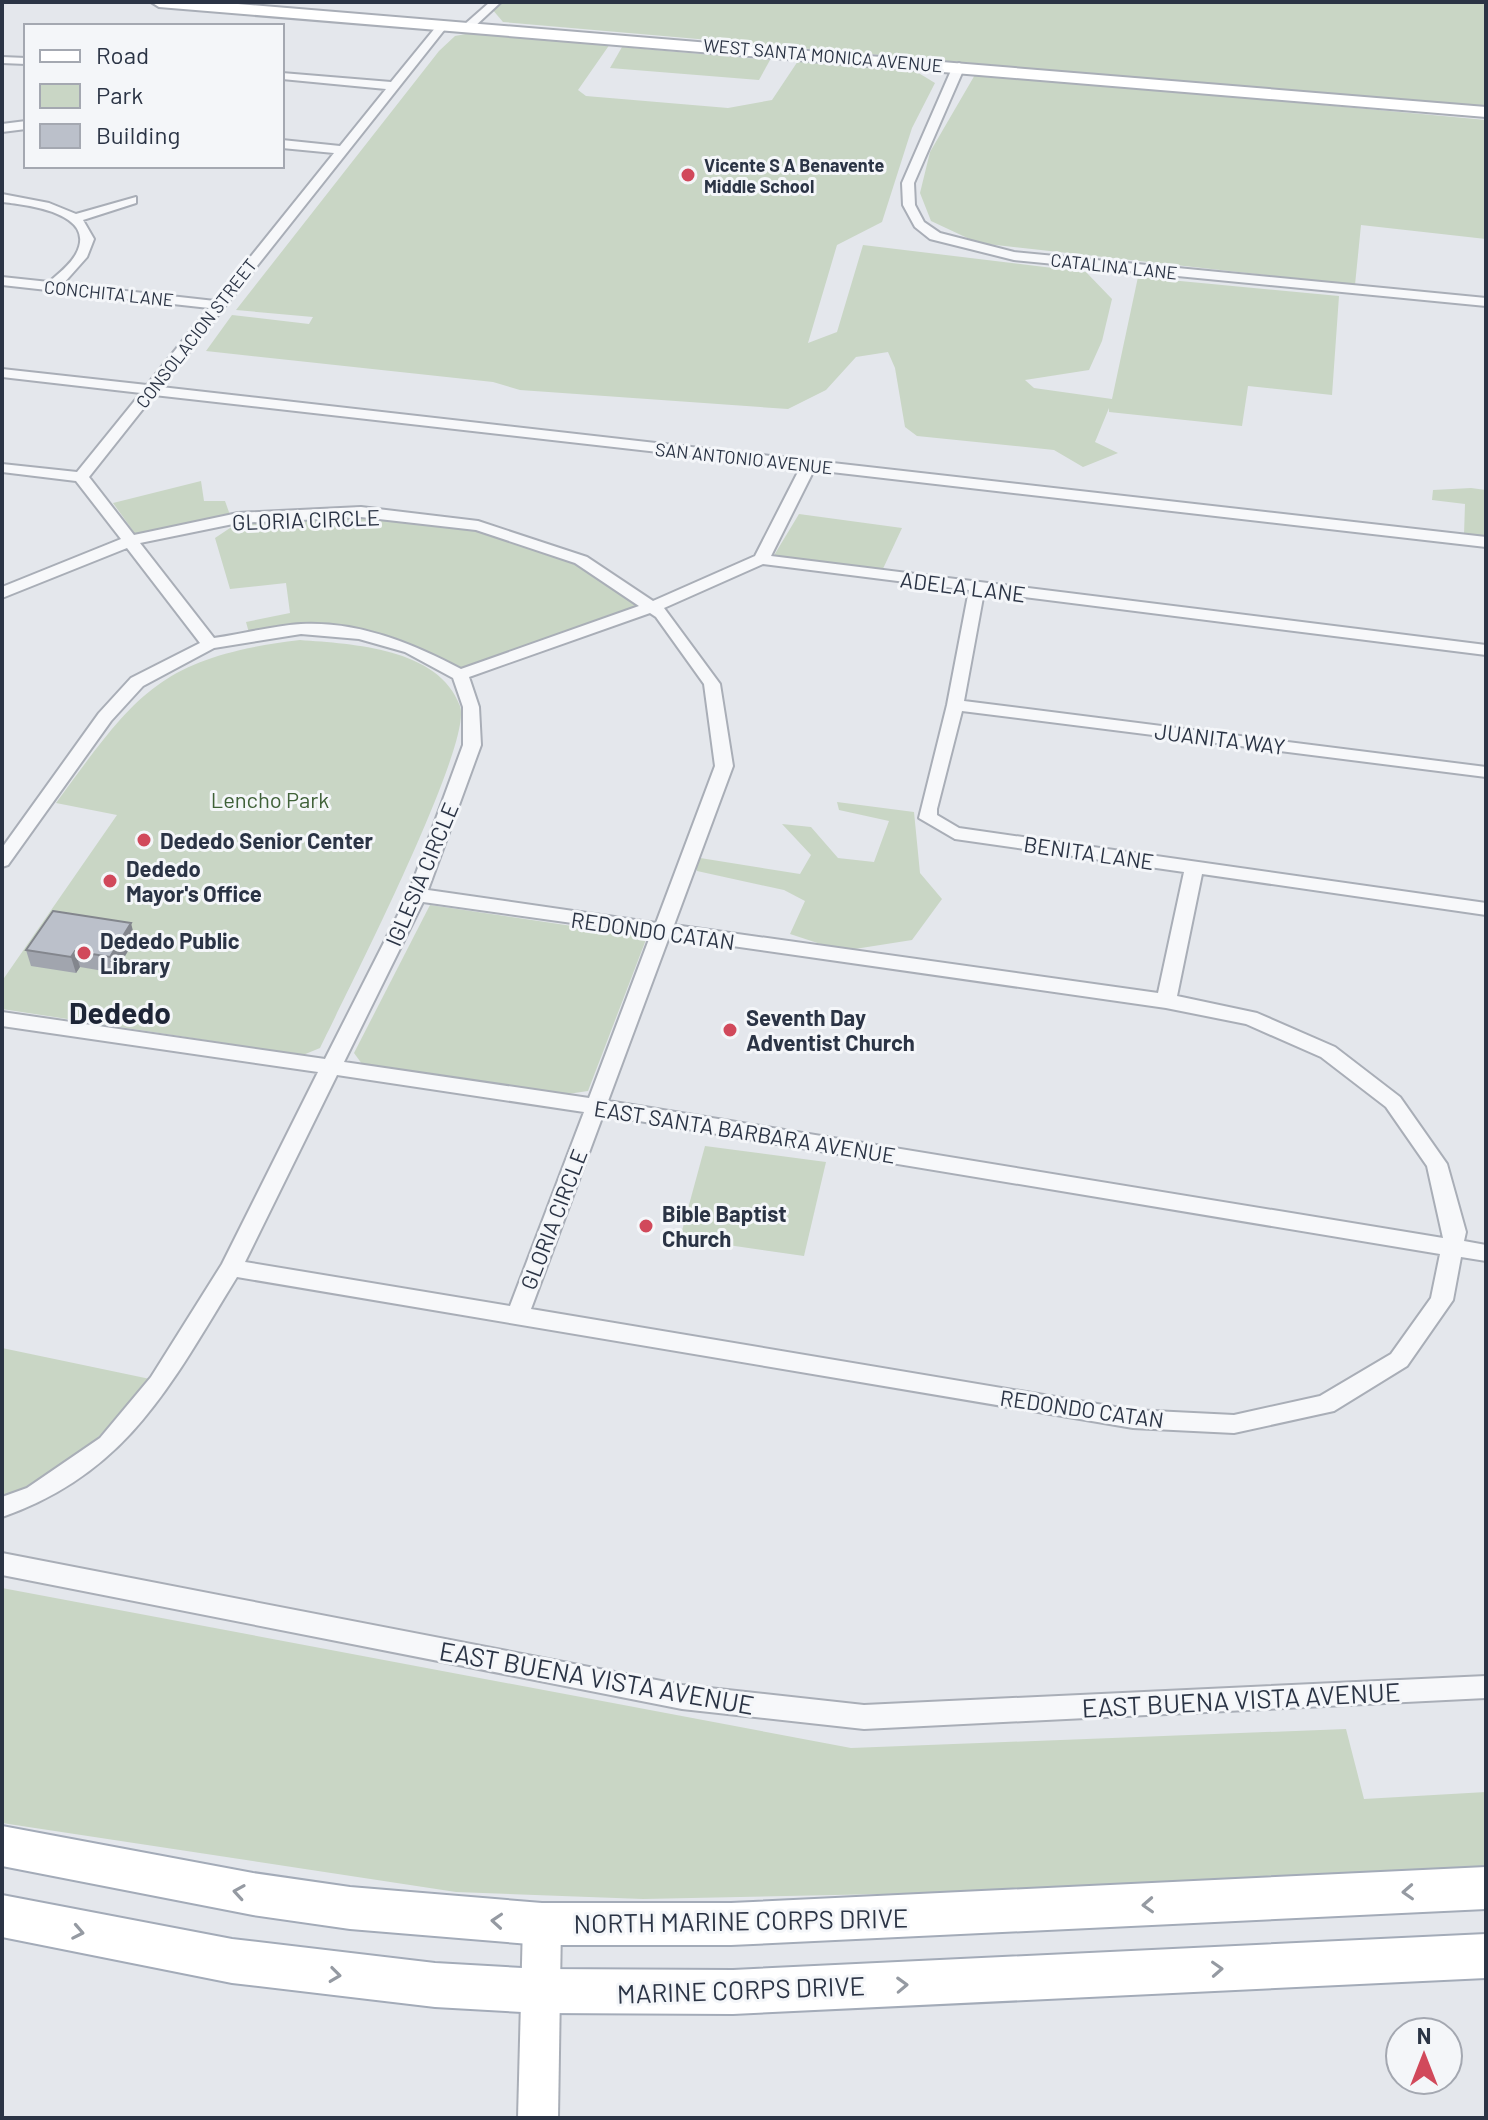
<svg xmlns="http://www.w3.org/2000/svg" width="1488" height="2120" font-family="Barlow,sans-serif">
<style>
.green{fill:#c9d6c5}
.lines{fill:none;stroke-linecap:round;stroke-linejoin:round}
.street-casing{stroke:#a9aeb7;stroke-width:4}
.secondary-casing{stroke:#a9aeb7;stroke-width:4}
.primary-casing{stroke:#a3abb8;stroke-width:4}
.street{fill:#f7f8fa;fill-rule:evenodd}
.secondary{fill:#fff;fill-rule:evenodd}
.primary{fill:#fff;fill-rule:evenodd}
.wall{fill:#a1a5ae}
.shaded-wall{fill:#83868d}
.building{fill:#bbc0ca;stroke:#83868d;stroke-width:2}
.oneway{stroke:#959aa2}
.poi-dot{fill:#d1495b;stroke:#f4f6f9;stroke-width:3}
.labels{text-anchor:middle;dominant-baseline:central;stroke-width:6;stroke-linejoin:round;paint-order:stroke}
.far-street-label{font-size:18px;fill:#2b3445;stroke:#f4f6f9}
.far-poi-label{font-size:18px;font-weight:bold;fill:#2b3445;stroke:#f4f6f9;text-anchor:start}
.street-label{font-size:22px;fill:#2b3445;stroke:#f4f6f9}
.park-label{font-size:22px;fill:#3f6138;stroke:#f4f6f9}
.poi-label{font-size:22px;font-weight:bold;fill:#2b3445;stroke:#f4f6f9;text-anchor:start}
.near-street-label{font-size:26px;fill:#2b3445;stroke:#f4f6f9}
.district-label{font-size:30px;font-weight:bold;fill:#1d2536;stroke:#f4f6f9}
</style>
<rect width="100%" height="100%" fill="#e4e7ec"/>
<g class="green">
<polygon points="486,2 1486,2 1486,108 503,22"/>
<polygon points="476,32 610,44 578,90 586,96 728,108 772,100 800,58 912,69 935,83 912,128 882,222 837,245 808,343 837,332 863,245 1086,272 1112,299 1102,341 1089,370 1025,380 1034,388 1112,399 1138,277 1339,296 1332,395 1248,386 1242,426 1109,412 1109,408 1095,442 1118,453 1083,467 1054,450 917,436 905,427 895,368 888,352 856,357 826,390 788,409 520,390 493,382 206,351 232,315 309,324 313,317 236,310 439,51 455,36"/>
<polygon points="622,47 770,60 759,80 610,68"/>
<polygon points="976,73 1486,120 1486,239 1361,225 1355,285 978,243 931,221 920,193 930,152"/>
<polygon points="201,481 204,501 225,501 230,515 136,535 113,503"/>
<polygon points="1471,488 1486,490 1486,538 1464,535 1465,504 1432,500 1433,490"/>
<polygon points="362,514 475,529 578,562 642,608 461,672 362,631 249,633 246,622 290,613 286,583 230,589 215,538 239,522"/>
<polygon points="799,514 902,528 881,573 773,557"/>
<path d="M 300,640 C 353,644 439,648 460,706 C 474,744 344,998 320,1048 L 303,1055 L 2,1009 L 2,981 L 117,815 L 56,803 C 136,694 159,657 300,640 Z"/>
<polygon points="837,802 914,812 920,873 942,899 912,940 842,951 790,934 805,901 784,890 697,871 694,857 800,874 811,855 782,824 811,827 838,858 874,862 889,821 839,810"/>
<polygon points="430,905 647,937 588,1091 561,1095 362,1064 354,1053"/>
<polygon points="705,1146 826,1162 804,1256 680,1238"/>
<path d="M 2,1348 L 150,1379 C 108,1429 67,1479 2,1498 Z"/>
<polygon points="2,1588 851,1748 1346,1729 1364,1799 1486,1792 1486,1868 1034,1891 643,1899 456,1892 2,1823"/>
</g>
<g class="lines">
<g class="street-casing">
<g id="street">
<polygon points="490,2 501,2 473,28 465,28 465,24"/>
<path d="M 440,22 L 449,24 L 161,387 L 1486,537 L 1486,547 L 814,470 L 771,556 L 1486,645 L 1486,655 L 984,592 L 964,701 L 1486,767 L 1486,777 L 962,711 L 937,809 L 937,815 L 959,828 L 1486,903 L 1486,915 L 1202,874 L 1177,996 L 1257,1013 L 1335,1047 L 1400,1097 L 1447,1164 L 1466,1232 L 1464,1241 L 1486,1245 L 1486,1261 L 1461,1257 L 1453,1300 L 1407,1366 L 1334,1411 L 1234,1433 L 1133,1428 L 237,1277 C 171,1384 128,1473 2,1517 L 2,1497 L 27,1488 L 100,1438 L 151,1377 L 222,1264 L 318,1072 L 2,1026 L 2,1012 L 325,1059 L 408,895 L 463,745 L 463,707 L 453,678 L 405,652 L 359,639 L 301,634 L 214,648 L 143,686 L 111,721 L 8,865 L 2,867 L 2,848 L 99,713 L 131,678 L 200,643 L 127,548 L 2,598 L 2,587 L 121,539 L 76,481 L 2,472 L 2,464 L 77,472 L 141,393 L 2,377 L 2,369 L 147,385 L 209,308 L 2,285 L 2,277 L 49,282 C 58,274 70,265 76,254 C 98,213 28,205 2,202 L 2,194 L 49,203 L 76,214 L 136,197 L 136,203 L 83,220 L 94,239 L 87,257 L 63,284 L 215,301 L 334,153 L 282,148 L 282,140 L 340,146 L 386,89 L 282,79 L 282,73 L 391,82 ZM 154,395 L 800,468 L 755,556 L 653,601 L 587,557 L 478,521 L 361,507 L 238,513 L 134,535 L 89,477 ZM 361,517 L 476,530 L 575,563 L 639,606 L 461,669 C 412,643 358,621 301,624 C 272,626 242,634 214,638 L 140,543 L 238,523 ZM 763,564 L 969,590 L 947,705 L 919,818 L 955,839 L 1184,872 L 1158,993 L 674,925 L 733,766 L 720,684 L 664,608 ZM 650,613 L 656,617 L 704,684 L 715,766 L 656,923 L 428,890 L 481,745 L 479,707 L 469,677 ZM 423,902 L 651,934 L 589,1098 L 344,1062 ZM 669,937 L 1166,1008 L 1246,1024 L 1321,1057 L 1386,1107 L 1427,1166 L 1443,1238 L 608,1101 ZM 337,1075 L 584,1112 L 510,1306 L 245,1262 ZM 603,1115 L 1440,1254 L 1431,1298 L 1391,1354 L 1320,1396 L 1234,1415 L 1133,1410 L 531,1309 Z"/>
<polygon points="2,57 26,58 26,64 2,63"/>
<polygon points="959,63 965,66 914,183 915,205 924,222 940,233 1014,252 1486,298 1486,306 1014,260 930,239 915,227 903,205 902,183 953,66"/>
<polygon points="26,121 26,129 2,132 2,124"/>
<polygon points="2,1553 682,1685 864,1705 1486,1676 1486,1698 864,1729 682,1709 2,1575"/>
</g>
</g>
<g class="secondary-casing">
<g id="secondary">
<polygon points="151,2 214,2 1486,107 1486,117 159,7"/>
<polygon points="542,1905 556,1911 561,1924 558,2118 518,2118 523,1924 528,1911"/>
</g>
</g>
<g class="primary-casing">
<g id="primary">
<polygon points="2,1826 253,1873 350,1887 542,1903 731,1903 1486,1867 1486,1909 731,1945 542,1945 350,1929 253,1915 2,1866"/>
<polygon points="2,1895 232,1939 435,1963 541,1969 733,1970 1486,1934 1486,1978 733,2014 541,2013 435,2007 232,1983 2,1937"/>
</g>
</g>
<use href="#street" class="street"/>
<use href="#secondary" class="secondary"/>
<use href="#primary" class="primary"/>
</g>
<polygon class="wall" points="135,939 115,973 80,967 76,973 31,966 26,950"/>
<g class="shaded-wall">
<polygon points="131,923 135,939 115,973 110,957"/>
<polygon points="75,951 80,967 76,973 71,957"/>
</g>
<polygon class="building" points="53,911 131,923 110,957 75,951 71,957 26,950"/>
<defs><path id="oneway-chevron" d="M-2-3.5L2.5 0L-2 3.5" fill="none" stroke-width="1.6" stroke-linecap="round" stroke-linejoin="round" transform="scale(2)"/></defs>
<g class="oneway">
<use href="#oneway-chevron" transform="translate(239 1892) rotate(-171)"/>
<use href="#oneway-chevron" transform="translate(1408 1892) rotate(177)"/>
<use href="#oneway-chevron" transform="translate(1148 1905) rotate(177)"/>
<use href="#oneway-chevron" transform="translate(497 1921) rotate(-176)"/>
<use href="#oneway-chevron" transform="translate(78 1932) rotate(11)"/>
<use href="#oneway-chevron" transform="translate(1217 1969) rotate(-3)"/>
<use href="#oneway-chevron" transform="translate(335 1975) rotate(7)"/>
<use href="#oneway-chevron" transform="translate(902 1985) rotate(-2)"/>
</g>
<g class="poi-dot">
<circle cx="688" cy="175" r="8"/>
<circle cx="144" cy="840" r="8"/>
<circle cx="110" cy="881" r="8"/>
<circle cx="84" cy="953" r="8"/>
<circle cx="730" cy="1030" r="8"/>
<circle cx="646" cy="1226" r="8"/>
</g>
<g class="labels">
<g class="far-street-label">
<text transform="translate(823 55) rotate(5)">WEST SANTA MONICA AVENUE</text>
<text transform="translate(1114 266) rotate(6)">CATALINA LANE</text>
<text transform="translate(109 293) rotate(6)">CONCHITA LANE</text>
<text transform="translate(196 333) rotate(-52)">CONSOLACION STREET</text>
<text transform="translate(744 458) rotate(6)">SAN ANTONIO AVENUE</text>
</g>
<g class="far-poi-label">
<text x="704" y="165">Vicente S A Benavente<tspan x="704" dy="21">Middle School</tspan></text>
</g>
<g class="street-label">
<text transform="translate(306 519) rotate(-2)">GLORIA CIRCLE</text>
<text transform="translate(963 586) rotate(7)">ADELA LANE</text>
<text transform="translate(1220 738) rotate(7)">JUANITA WAY</text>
<text transform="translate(1089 852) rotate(8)">BENITA LANE</text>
<text transform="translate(421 874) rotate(-67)">IGLESIA CIRCLE</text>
<text transform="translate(653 930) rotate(8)">REDONDO CATAN</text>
<text transform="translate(745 1131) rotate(9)">EAST SANTA BARBARA AVENUE</text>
<text transform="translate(553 1219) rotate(-69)">GLORIA CIRCLE</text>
<text transform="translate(1082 1408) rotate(8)">REDONDO CATAN</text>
</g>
<g class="park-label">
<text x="270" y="799">Lencho Park</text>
</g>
<g class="poi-label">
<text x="160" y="840">Dededo Senior Center</text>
<text x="126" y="868">Dededo<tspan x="126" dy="25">Mayor's Office</tspan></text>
<text x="100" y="940">Dededo Public<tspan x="100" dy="25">Library</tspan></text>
<text x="746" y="1017">Seventh Day<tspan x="746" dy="25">Adventist Church</tspan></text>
<text x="662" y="1213">Bible Baptist<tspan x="662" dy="25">Church</tspan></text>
</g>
<g class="near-street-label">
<text transform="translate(597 1677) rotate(10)">EAST BUENA VISTA AVENUE</text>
<text transform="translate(1241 1699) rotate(-3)">EAST BUENA VISTA AVENUE</text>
<text transform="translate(741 1920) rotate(-1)">NORTH MARINE CORPS DRIVE</text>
<text transform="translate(741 1989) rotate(-2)">MARINE CORPS DRIVE</text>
</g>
<g class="district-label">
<text x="120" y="1012">Dededo</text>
</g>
</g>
<rect width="1488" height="2120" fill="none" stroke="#2b3445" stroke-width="8"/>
<rect x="24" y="24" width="260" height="144" fill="#f4f6f9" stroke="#a4a8b1" stroke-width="2"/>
<rect x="40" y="50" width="40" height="12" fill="#ffffff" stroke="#a4a8b1" stroke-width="2"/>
<text x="96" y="64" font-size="24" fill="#2b3445">Road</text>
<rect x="40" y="84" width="40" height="24" fill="#c9d6c5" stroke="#a4a8b1" stroke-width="2"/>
<text x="96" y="104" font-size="24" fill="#2b3445">Park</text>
<rect x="40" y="124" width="40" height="24" fill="#bbc0ca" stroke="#a4a8b1" stroke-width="2"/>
<text x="96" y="144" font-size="24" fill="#2b3445">Building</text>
<g transform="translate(1424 2056)"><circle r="38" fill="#f4f6f9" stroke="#a4a8b1" stroke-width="2"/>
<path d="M0-6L14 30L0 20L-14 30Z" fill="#d1495b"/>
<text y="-12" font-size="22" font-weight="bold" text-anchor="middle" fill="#2b3445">N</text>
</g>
</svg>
